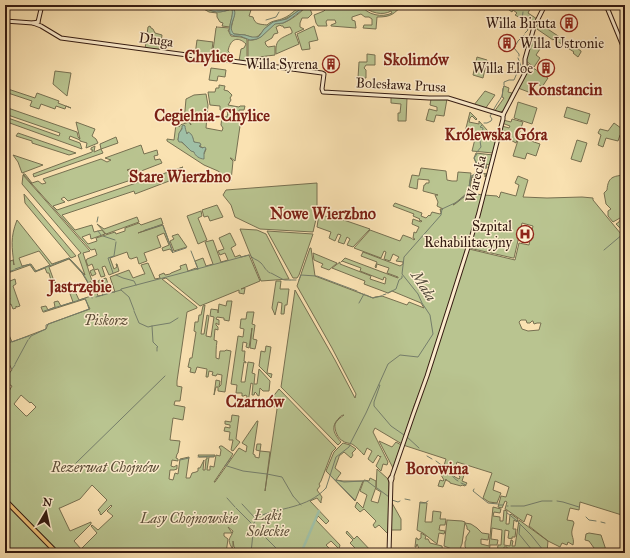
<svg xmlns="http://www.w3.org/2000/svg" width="630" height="558" font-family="'IM FELL Great Primer',serif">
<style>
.green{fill:#b9c490;stroke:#777051;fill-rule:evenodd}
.water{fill:#9fbfa6;stroke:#757e6b}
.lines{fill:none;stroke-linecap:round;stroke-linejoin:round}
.stream{stroke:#757e6b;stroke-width:1}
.river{stroke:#9fbfa6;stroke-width:2.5}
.secondary-casing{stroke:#351c12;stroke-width:5}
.primary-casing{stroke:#351c12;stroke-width:5.5}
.secondary{stroke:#fceccd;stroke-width:3}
.primary{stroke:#edc179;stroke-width:3.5}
.labels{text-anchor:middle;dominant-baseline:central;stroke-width:3;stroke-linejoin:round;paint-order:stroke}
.poi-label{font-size:14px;fill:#351c12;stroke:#fceccd;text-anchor:end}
.street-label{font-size:14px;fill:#351c12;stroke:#fceccd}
.park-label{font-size:14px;font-style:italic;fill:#5d4e38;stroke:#fceccd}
.water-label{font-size:15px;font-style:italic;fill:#554d3e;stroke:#fceccd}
.quarter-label{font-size:16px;font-weight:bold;fill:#7a1f14;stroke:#fceccd}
</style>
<rect width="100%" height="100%" fill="#fae2b2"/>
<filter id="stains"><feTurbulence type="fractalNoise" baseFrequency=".005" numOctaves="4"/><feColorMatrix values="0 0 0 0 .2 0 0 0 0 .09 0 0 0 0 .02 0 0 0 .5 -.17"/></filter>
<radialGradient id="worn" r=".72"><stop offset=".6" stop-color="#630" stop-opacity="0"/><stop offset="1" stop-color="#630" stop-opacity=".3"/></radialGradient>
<g class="green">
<path d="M 202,5 L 204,5 C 211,14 221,13 231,9 L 232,9 C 234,15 230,21 230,27 L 222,26 L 223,23 L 220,22 L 217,17 L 217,13 L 209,12 L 202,8 Z"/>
<path d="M 236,5 L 243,5 L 251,10 L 249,16 L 253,17 C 255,25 260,24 267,25 C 272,20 278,21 284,18 C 292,15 297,6 306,5 C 300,9 294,15 287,18 C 280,22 276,20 269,25 C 263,29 261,36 254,38 L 245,35 L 234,34 L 231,32 C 231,23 236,15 234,7 Z"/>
<path d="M 323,5 L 361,5 C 367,15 382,18 392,13 L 391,11 C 383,16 369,13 363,5 L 366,7 L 367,5 L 387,5 L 390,9 L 395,5 L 403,5 C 393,14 392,17 377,17 L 376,29 L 363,28 L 364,25 L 372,25 L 372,19 L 369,17 L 365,17 L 361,14 L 352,17 L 352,20 L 355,21 L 356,28 L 331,26 L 331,25 L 336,23 L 335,20 L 327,20 L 326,22 L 327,26 L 318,26 L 316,23 L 314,15 L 324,11 L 326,9 Z"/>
<polygon points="502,5 532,5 528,13 537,19 533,26 529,23 527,26 525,25 524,20 515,15 517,13 513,10 512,12"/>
<path d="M 309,6 L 312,14 L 308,18 L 302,18 L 300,23 L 300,27 L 304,29 L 295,33 L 299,44 L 276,54 C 275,39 280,39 292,33 L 292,31 L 290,27 L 284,28 L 283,26 L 281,26 L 280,25 L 276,27 L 278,33 L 274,34 L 272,38 L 265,42 L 266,45 L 268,47 L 275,46 L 275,55 L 259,57 L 258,64 L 246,62 L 248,57 L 248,40 C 261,42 265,30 274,24 C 277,22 279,23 283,23 C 291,20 300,13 306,7 Z"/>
<polygon points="538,22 543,25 543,26 581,51 581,52 578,57 573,53 574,52 554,39 553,40 534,27"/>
<polygon points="150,26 151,28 153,29 155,33 162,35 160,51 145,49 148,27"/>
<polygon points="314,26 318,40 309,42 310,49 302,50 297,34"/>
<path d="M 216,27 L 230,28 L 229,30 L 228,30 L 231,36 L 241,37 L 247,39 L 247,57 L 245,62 L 239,61 L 241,49 L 244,48 L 246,44 C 237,35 230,40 228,51 L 230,53 L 230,55 L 226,56 L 226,60 L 212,58 L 216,28 L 217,27 Z"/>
<polygon points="197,40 213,42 211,57 195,55"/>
<polygon points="531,40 542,46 536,55 540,58 534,67 526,61 526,57"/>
<polygon points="367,54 375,55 375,65 366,65 364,68 366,70 366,78 358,78 359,62 367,62"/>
<polygon points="477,57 487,60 483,78 473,75"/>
<polygon points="526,63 548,78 542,87 537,83 531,93 518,88 527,72"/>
<polygon points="211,68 226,70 225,77 218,76 217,81 209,80"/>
<polygon points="55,71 71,73 67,96 53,84"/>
<path d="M 219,85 L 225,86 L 224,90 L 228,91 L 232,95 L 230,98 L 231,100 L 228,105 L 239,107 L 240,106 L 245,106 L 244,110 L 239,110 L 239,118 L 241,119 L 235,161 L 231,158 L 230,158 L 233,161 L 231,181 L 218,171 L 204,165 L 167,141 L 167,139 L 174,140 L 176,124 L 179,125 L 179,127 L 180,125 L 189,122 L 191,125 L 189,121 L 184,122 L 186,99 L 194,95 L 206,94 L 208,105 L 206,128 L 222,131 L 223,128 L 221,125 L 222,116 L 227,117 L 228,112 L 220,110 L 220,106 L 210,105 L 208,92 L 215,92 L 216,88 L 219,88 ZM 182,128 L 185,131 L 187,134 C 193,134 192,138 194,142 L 201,145 L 199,146 L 206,149 L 204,154 C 198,153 192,152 188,148 C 184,145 183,142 178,140 L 179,134 Z"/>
<path d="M 504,86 L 509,88 L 508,92 L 512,93 L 509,99 L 510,99 C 506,107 505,114 494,112 L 504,98 L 502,97 L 503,89 Z"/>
<polygon points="5,88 35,98 37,93 59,101 58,103 71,108 66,106 65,109 56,106 55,109 41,104 39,109 30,106 32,101 5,92"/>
<polygon points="485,91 495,95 485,109 474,105"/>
<polygon points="391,97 407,98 406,121 398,121 398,113 400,113 401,104 391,103"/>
<polygon points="431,99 447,99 444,116 436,115 434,122 426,120 429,109 437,111 437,107 430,105"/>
<polygon points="518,102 537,108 532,124 514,118"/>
<polygon points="5,107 77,132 78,136 78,137 80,139 76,122 95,129 92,136 96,139 98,143 86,148 87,143 80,141 80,140 70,136 69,139 80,143 82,149 7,122 8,118 59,136 60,133 5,114"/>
<polygon points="567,107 590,114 587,124 564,117"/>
<polygon points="470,112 477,119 476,120 472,116 470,118 469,122 479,124 479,121 496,140 493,153 472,151 476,135 465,132"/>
<polygon points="512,119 523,122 516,143 500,134 502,126 509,128 510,126 502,123 503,120 511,122"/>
<polygon points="614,123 625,131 625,137 620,135 618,141 606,138 603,147 598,145 601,135 598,133 600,129 608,131"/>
<polygon points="18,133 76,153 69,155 32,143 32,141 16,136"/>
<polygon points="116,137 118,143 101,149 103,153 34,177 33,174 92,152 93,150 91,150 91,148 95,146 94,152 101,149 100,144"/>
<polygon points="519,137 540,144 536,156 527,153 525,159 513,156"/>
<polygon points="577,140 587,143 581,162 571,159"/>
<polygon points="141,145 144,154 157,150 158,155 154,156 155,160 160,159 162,163 136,173 130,169 127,170 133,174 129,175 131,180 68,201 64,197 61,199 65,202 53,206 57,210 183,167 173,171 175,176 176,176 177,178 135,194 134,191 62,215 75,230 92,225 94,232 102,230 105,234 91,239 90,234 82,237 88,244 97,241 96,238 115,232 116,234 125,231 125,228 139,223 141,225 161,218 163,224 138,233 163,225 173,253 170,249 163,251 162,248 169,245 164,233 157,236 161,247 144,253 147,261 139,264 137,257 131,259 129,258 127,252 110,258 114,269 117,267 116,264 117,264 119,271 109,275 105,266 102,267 105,276 101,277 98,269 94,270 96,274 92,276 90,271 94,269 92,264 88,266 86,261 87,259 97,255 95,249 91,250 23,174 25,174 32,183 38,181 42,184 46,183 43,179 101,159 107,162 111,160 105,158"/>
<path d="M 476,153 L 493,155 L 490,165 L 486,164 L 487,168 L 483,168 L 480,173 L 488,174 L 487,176 L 486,175 L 485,177 L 485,174 L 481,173 L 480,177 L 482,178 L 481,179 L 472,177 L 469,193 L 468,192 L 466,194 L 453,205 L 455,204 L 469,193 L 483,195 L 459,275 L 424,382 L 414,406 L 402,444 L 375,428 L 373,432 L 388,462 L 387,465 L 383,464 L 381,471 L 376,466 L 381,456 L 380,457 L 378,455 L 373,463 L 368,459 L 372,451 L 367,448 L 364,455 C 361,452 357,447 352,444 C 349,443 345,443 343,441 C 338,439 334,430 335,424 C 337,420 341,417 344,415 C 340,416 342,415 339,418 C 330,427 334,434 341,442 L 338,445 L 281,387 L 295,290 L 335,360 L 355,398 L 356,394 L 332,348 L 297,286 L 310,248 L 311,248 L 315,276 L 373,298 L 375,297 L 382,296 L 407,305 L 409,302 L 424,308 L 421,303 L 392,291 L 388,293 L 364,284 L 365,281 L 332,268 L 340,262 L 340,264 L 371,276 L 370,279 L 385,284 L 386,278 L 384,277 L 383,280 L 360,271 L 361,268 L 342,261 L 341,262 L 345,258 L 398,278 L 398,277 L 387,273 L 389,268 L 377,264 L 376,268 L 375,267 L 377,262 L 361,256 L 363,252 L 400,266 L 403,264 L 403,262 L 396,261 L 399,257 L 393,254 L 390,261 L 384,259 L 386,252 L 384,251 L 381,258 L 354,248 L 370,230 L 400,241 L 403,235 L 411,238 L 414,240 L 415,239 L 413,238 L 414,232 L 416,233 L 419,227 L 412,224 L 413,219 L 421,222 L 422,221 L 419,220 L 420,219 L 413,216 L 414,214 L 393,206 L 395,203 L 422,213 L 421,216 L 426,218 L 429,215 L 430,216 L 432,212 L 440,214 L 441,213 L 440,209 L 443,209 L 437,206 L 438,202 L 435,195 L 438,195 L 423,191 L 424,185 L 425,185 L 426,183 L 429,183 L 429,180 L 418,179 L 417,189 L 409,187 L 412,175 L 419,176 L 421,168 L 446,171 L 447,180 L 452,181 L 457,181 L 458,172 L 471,173 L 469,187 L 472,176 L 475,174 L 478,175 L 483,167 L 486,167 L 485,164 L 476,163 L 474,158 Z"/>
<polygon points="13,155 43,165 22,173 18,162"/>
<path d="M 23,175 L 90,251 L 83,253 L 92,281 L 88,283 L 82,273 L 69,259 L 49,267 L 54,281 L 56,282 L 52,284 L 49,273 L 47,273 L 45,268 L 35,272 L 30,265 L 5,274 L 5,263 L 13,260 L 14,265 C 12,247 10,238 17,220 L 52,264 L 69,258 L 85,275 L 78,255 L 81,253 L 22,184 ZM 39,251 L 50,265 L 36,271 L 31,264 L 22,266 L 19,258 Z"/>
<path d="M 625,175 L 625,229 L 624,228 L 622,230 L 616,224 L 619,222 L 621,218 L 620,218 L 613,222 L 608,216 L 608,211 L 611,209 L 606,204 L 604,193 L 607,190 C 608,177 613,176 625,175 Z"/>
<path d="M 518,176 L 528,180 L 523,197 L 547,198 L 582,197 L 593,198 L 593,200 L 621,234 L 625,230 L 625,516 L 580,502 L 579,510 L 570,508 L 567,520 L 573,521 L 574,523 C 573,527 571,531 572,535 C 573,539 574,540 573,545 L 568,542 L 567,545 L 562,543 L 560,547 L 548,541 L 547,552 L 547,553 L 507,553 L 507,547 L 504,547 L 503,553 L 504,553 L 497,553 L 498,545 L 501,545 L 502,530 L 492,528 L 491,539 L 498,540 L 497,545 L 490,545 L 489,553 L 475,553 L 475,551 L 473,550 L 471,553 L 467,553 L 465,549 L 466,548 L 465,547 L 465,542 L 466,540 L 466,537 L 470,531 L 467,529 L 467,527 L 465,523 L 471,524 L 477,528 L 482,533 L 489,534 L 488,540 L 481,539 L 481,544 L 489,546 L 493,507 L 501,509 L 500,513 L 494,512 L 493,516 L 500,517 L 500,521 L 503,521 L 504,510 L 507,511 L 506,524 L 509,524 L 510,515 L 511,514 L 518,519 L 517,522 L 514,520 L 513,529 L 516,529 L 515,537 L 512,537 L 512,539 L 508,538 L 509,531 L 505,530 L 504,545 L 510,546 L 511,540 L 513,541 L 512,546 L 515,546 L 519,520 L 548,541 L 529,526 L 532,516 L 527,514 L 524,522 L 507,510 L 505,509 L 507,502 L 505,501 L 502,508 L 498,507 L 501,496 L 506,497 L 509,487 L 495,481 L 493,490 L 501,493 L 497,503 L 489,502 L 483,498 L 492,473 L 457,462 L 453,475 L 455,477 L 459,479 L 460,478 L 459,475 L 461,470 L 461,468 L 462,466 L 464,467 L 462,473 L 464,475 L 462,481 L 467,483 L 465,486 L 462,485 L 461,486 L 450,483 L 450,482 L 446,480 L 446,479 L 443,487 L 438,486 L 440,480 L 443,481 L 444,480 L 441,475 L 446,459 L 403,445 L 469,249 L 515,260 L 519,243 L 529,245 L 533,226 L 522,223 L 514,258 L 513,258 L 469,248 L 484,195 L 497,196 L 499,198 L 501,192 L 516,196 L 519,185 L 515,183 ZM 521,320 L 526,320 L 527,323 L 530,323 L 532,321 L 533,321 L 534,324 L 537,323 L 541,323 L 539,330 L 528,331 L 522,329 L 519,322 Z"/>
<polygon points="317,183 317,215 313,232 260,229 235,217 231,205 223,195 226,190"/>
<polygon points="24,194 76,256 71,258 25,203"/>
<polygon points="217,205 223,217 210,221 208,216 204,217 202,210"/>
<polygon points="201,211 202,216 198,218 207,240 198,244 187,216"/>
<polygon points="319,214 334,219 335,217 370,229 353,247 347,245 350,239 347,237 344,244 338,242 341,235 338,234 335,241 329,238 331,232 317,227"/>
<polygon points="137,217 139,222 106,234 97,224 104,229"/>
<polygon points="240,229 257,230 266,234 289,279 261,281"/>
<polygon points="267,231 313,234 299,275 297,278 293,278"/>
<path d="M 230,233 L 236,245 L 231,248 L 235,257 L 240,255 L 241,257 L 249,255 L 260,281 L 241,289 L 245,288 L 244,294 L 239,293 L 239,290 L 200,306 L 166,278 L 162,279 L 197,307 L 197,308 L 187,312 L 177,381 L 177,386 L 182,387 L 180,401 L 175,401 L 174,405 L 185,407 L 183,420 L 173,418 L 170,440 L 180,441 L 178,453 L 177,454 L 176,458 L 178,459 L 178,461 L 172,460 L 171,466 L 174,467 L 177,465 L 177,469 L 174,470 L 170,470 L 169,479 L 173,480 L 175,473 L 178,474 L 180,459 L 189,457 L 186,478 L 190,478 L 192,473 L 196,472 L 198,471 L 198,468 L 200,468 L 204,460 L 203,470 L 205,470 L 206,459 L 207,459 L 207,457 L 199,457 L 198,455 L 215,455 L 214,457 L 209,457 L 207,470 L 210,470 L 210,466 L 214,467 L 216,455 L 220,456 L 221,450 L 219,447 L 220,446 L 222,446 L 233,454 L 214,482 L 215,482 L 239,448 L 246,452 L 247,446 L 242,443 L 257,421 L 258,421 L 253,454 L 255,455 L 255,457 L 259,458 L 260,451 L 256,450 L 257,444 L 261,444 L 260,451 L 270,452 L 265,491 L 277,409 L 275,407 L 269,405 L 268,403 L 279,389 L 336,448 L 332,452 L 321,481 L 319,484 L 320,486 L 317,490 L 322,497 L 321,501 L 321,503 L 317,498 L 310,501 L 329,521 L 326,524 L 318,516 L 316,520 L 340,545 L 339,549 L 331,541 L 326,545 L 334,553 L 329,553 L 323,548 L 321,550 L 324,553 L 250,553 L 250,550 L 250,553 L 247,553 L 244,549 L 241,552 L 238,553 L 238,551 L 234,547 L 233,541 L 233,547 L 232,548 C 226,538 231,539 233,531 L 228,527 L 232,533 L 224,533 L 224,536 L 228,539 L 226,553 L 60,553 L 5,497 L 5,388 L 9,391 L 12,386 L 5,382 L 5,378 L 12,370 L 5,355 L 5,326 L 12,342 L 46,329 L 48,324 L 90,309 L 85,299 L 44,312 L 43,312 L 41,307 L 46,306 L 48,310 L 55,307 L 54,302 L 58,301 L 61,306 L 73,302 L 69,291 L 74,289 L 79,300 L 91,296 L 88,284 L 93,282 L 98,296 L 103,295 L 98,281 L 100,280 L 103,287 L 105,285 L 103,279 L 106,278 L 111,292 L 115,292 L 110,277 L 129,270 L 133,278 L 144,274 L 145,274 L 141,265 L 148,263 L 155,279 L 160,278 L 159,275 L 164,273 L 165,275 L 170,274 L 171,273 L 181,269 L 180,266 L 186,264 L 188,271 L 196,268 L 197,269 L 198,269 L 195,261 L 203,258 L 206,266 L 213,264 L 205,242 L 213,240 L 221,262 L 228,260 L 225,253 L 220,255 L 218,251 L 224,249 L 219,238 ZM 21,395 L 30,403 L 31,402 L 36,407 L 27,416 L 26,416 L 14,404 ZM 92,485 L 107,500 L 98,510 L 100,512 L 100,514 L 101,515 L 111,505 L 112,506 L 107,511 L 113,516 L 98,530 L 92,525 L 91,526 L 97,533 L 81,549 L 74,541 L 91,524 L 91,522 L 70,531 L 59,508 L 60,508 L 80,499 Z"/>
<polygon points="178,234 187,247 174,251 170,241 174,239 172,236"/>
<polygon points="313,253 337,263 329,270 321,267 323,264 314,260"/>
<polygon points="15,279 16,284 13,286 20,306 17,307 16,306 16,308 13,309 11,304 5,306 5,301 10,299 8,295 5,295 5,283"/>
<polygon points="276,281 281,281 280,289 289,289 287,305 285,305 284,314 281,314 282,303 278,302 275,315 272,308"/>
<path d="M 227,301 L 232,301 L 229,321 L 224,320 L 224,318 L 217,317 L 216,319 L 219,320 L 219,325 L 216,323 L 216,325 L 218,327 L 218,330 L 215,329 L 214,340 L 217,341 C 216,347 216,353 216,358 L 219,359 L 220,351 L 225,351 L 226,350 L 231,351 L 225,392 L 218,391 L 218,387 L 216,387 L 214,395 L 216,380 L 220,381 L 219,387 L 221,385 L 222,375 L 217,374 L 216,376 L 212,375 L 213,372 L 209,371 L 208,377 L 206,377 L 207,369 L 197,367 L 195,373 L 190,372 L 191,368 L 188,367 L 190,358 L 192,358 L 196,332 L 194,331 L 195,322 L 198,322 L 199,315 L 201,315 L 203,306 L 205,305 L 201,334 L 204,334 L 207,315 L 209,316 L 206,336 L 211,337 L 214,317 L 210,316 L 211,309 L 218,310 L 218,313 L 219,304 L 226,306 Z"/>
<polygon points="247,312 254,312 252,324 255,325 253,339 257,340 255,349 250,348 252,328 249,348 246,347 247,343 243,342 242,351 245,351 244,361 246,362 246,363 244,362 241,382 245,382 248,362 254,363 252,373 255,374 254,384 257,384 259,369 270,381 269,391 263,391 260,388 259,396 257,395 257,394 255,392 254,395 252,395 253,384 251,383 248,403 246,402 247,396 245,395 244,396 242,396 242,393 236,393 237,385 231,384 238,336 243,337 244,329 240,328 241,319 246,319"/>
<polygon points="266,346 271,347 267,373 272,374 271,378 259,366 261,351 265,352"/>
<polygon points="232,415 239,416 236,439 240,442 233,451 231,450 233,440 229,440 230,432 224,431 225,427 230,428 230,425 225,424 225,421 231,422"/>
<polygon points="379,441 392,447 396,442 401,445 393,468"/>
<polygon points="343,443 350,445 356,449 352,453 353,455 351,458 344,452 339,456 339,457 335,468 341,473 336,480 343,481 363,481 355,501 326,471 334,452"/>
<polygon points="377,469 388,479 389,483 388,534 379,525 375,528 373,525 376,521 364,509 360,512 355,507 357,502 363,508 367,495 360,491 364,480 369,481 370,478 376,481 376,487 371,501 378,503 381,492 376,489"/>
<polygon points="5,502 56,553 5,553"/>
<polygon points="420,502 427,503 425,522 432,522 433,511 441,512 440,519 446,519 445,525 440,525 439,530 445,531 444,534 439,533 437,544 423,533 417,530"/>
<polygon points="392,503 401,519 401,530 391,530"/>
<polygon points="447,520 462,521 465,522 462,544 461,546 460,552 444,546"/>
<polygon points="347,531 354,539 357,536 373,553 360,553 350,543 353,540 346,533"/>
<polygon points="421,533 426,536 425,539 428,539 430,543 442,546 443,553 423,553 420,551 417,544 416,547 415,547 416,538 417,538 418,540 421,538"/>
<polygon points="589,533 601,535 607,553 591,553 594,548 589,541 585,540 586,534"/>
</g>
<g class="water">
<path d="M 204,5 C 215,10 219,12 231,7 C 242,13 225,25 234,34 L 245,35 L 252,37 L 258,37 L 260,35 L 264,29 L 273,22 L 287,19 L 306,5 L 312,5 L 306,7 L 289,20 L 283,23 L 275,24 L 261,37 L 257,39 L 250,40 L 240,36 L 235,36 L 230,34 C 228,24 234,16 232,9 L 231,9 C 222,13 210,14 204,5 Z"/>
<path d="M 184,125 L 185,126 C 185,128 186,131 187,134 L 188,132 C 193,134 193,139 194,142 L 200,143 L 201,145 L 199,146 L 200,147 L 203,148 L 204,147 L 206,148 L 204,153 L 204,159 C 200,159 195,156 194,152 L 191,151 L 182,142 L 179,142 L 178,140 L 179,133 L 182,129 L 182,126 Z"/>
</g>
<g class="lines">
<g class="stream">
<polyline points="522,9 522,6 528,5"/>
<polyline points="523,12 522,19 528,30 525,33"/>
<polyline points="266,20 276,17 279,12"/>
<polyline points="519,56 519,54 514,48 518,41 524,35"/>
<polyline points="518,58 521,66 522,67 521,70"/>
<polyline points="504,85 504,82 509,80 514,80 517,73 520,70"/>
<path d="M 493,111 C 495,106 500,100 502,96 C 503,93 502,90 504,86"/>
<polyline points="484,123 487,123 491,121 492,119 490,116 492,113"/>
<polyline points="477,152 481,147 480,141 483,138 482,134 483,128 480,127 482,125"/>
<polyline points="97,222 98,217"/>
<polyline points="163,226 173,252"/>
<polyline points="145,230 162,225"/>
<polyline points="98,231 101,235"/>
<polyline points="624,234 625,233"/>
<polyline points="103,236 115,240"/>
<polyline points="604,250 623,234"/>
<polyline points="191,251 198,269"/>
<polyline points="174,252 186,248"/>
<path d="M 250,255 C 252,259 257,259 261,263 C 264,266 265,270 270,273"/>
<polyline points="70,259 82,272 88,282"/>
<polyline points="65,260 69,258"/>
<polyline points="15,269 30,264 34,270"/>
<polyline points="197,269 249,255"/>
<polyline points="35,271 36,271 65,260"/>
<polyline points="5,273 14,270"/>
<polyline points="113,273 108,258 114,256 116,242"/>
<polyline points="271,273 284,280"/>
<polyline points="116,275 123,278 134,281 136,285"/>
<polyline points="317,276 357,291"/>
<polyline points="285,280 290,280"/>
<polyline points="290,280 296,280"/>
<polyline points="299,280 301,275 316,276"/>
<polyline points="89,285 92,298"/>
<polyline points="121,290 129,297 134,310"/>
<polyline points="358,292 365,295"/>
<polyline points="388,293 396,289 399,280 402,278 402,276"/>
<polyline points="366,295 373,298 382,296"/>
<polyline points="383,295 386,294"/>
<polyline points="96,297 121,290 121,289 197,269"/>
<polyline points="359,303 364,294"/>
<polyline points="44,311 86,298"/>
<polyline points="134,311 139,323 148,327 152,326 170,323 178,318"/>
<polyline points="152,326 153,342 158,347 157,347 157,351"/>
<polyline points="29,339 31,336 46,329 46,325 89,309 86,300"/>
<polyline points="5,344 29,336"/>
<polyline points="15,364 28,340"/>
<polyline points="12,369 15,365"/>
<polyline points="379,385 380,385 374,402 374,406 391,426 404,435"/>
<polyline points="406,436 419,448"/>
<path d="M 350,444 L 366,413 L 388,364 L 400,355 L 418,357 L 433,334 L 430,315 L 422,303 L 418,294 L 402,274 L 404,257 L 441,215 L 442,209 L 457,202 L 468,193 L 471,176 L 475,174 L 478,175 L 483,168 L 486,168 C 485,164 486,158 480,158 L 478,163 L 476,162 L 474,158 L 477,154"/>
<polyline points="427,456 432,459"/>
<polyline points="198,457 214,456"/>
<polyline points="180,460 189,458"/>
<polyline points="436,461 448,470"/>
<polyline points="76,463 165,376"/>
<polyline points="225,466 231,458"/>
<polyline points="227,466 243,471 267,474"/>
<path d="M 449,470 C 453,474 451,477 458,481"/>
<polyline points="267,474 282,477 293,496"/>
<polyline points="331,476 355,500"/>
<polyline points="336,480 344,482 363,481"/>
<polyline points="364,481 367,481 375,487"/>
<polyline points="461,483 466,485"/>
<polyline points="326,488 336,457 349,447 350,445"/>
<polyline points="377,488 389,497"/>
<polyline points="474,489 473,491 488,503 498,504"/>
<polyline points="293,496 301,505"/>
<polyline points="227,498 235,507"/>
<polyline points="405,499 410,500"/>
<polyline points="392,500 398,502 400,501"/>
<polyline points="557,501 563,502 579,507"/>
<polyline points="420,503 425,503 428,501"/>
<polyline points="242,504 255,518"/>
<polyline points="499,505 503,505"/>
<polyline points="507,506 508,506"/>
<polyline points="511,506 524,506 542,501 552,501"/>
<polyline points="236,508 281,553"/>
<polyline points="507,513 510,515"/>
<polyline points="511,516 517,521"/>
<polyline points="586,517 589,520 596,521"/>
<polyline points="518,522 531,535 543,550"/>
<polyline points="601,522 605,523"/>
<polyline points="520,525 519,534 532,550"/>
<polyline points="532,551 534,553"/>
<polyline points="543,551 546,552"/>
<path d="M 251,553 L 254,523 L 257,517 C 280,507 307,509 326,488"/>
</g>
<polyline class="river" points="301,553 319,511"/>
<g class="secondary-casing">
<g id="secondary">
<polyline points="606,5 625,51"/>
<polyline points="5,21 33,23 38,22"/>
<polyline points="38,22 42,5"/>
<polyline points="33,23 41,26 61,38 322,73 324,74 322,89 323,92 429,98 448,98 503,115"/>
<polyline points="503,115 525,73 525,59 534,27 545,5"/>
<polyline points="392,476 392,479 391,481 390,479 392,476 413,415 427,376 452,298 478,216 503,119 503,115"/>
<polyline points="389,553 391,481"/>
</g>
</g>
<g class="primary-casing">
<polyline id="primary" points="5,500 57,553"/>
</g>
<use href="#secondary" class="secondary"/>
<use href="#primary" class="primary"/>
</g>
<defs>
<g id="building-ring" transform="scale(0.9)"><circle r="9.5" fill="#fceccd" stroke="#8f2418" stroke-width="1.5"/><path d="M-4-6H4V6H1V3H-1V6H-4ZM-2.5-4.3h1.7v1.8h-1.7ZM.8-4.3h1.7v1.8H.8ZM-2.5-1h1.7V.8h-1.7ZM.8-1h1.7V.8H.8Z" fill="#8f2418"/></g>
<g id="hospital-ring" transform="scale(0.9)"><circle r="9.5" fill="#fceccd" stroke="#8f2418" stroke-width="1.5"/><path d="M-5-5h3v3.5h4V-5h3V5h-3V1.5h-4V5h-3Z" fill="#8f2418"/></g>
</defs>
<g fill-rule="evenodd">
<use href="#building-ring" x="569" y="23"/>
<use href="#building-ring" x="507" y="43"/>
<use href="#building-ring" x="331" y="64"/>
<use href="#building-ring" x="546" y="68"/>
<use href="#hospital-ring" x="525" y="234"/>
</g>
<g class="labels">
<g class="poi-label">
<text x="556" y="23">Willa Biruta</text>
<text x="520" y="43" text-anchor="start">Willa Ustronie</text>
<text x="318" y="64">Willa Syrena</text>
<text x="533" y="68">Willa Eloe</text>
<text x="512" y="226">Szpital<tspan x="512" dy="16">Rehabilitacyjny</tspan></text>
</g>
<g class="street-label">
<text transform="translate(156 40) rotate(8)">Długa</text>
<text transform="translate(401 85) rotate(3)">Bolesława Prusa</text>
<text transform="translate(476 179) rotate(-76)">Warecka</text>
</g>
<g class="park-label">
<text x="106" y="320">Piskorz</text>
<text x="105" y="467">Rezerwat Chojnów</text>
<text x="268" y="515">Łąki<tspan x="268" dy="16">Soleckie</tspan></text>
<text x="189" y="518">Lasy Chojnowskie</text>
</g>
<g class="water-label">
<text transform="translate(424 286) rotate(57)">Mała</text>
</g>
<g class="quarter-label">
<text x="209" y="56">Chylice</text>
<text x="416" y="59">Skolimów</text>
<text x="565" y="89">Konstancin</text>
<text x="212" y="115">Cegielnia-Chylice</text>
<text x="496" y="134">Królewska Góra</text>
<text x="180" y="176">Stare Wierzbno</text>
<text x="323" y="213">Nowe Wierzbno</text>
<text x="80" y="286">Jastrzębie</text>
<text x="255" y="401">Czarnów</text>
<text x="437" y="468">Borowina</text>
</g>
</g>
<rect width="630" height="558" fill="none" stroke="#fae2b2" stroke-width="20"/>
<rect x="6" y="6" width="618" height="546" fill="none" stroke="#351c12" stroke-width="2"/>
<rect x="10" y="10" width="610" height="538" fill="none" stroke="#351c12"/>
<g transform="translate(46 512) rotate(9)" stroke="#fceccd" stroke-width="3" paint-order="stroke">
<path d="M0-3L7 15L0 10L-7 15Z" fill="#351c12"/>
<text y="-6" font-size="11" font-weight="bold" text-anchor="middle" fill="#351c12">N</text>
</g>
<rect width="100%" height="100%" filter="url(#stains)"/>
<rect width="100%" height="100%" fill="url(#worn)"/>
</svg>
